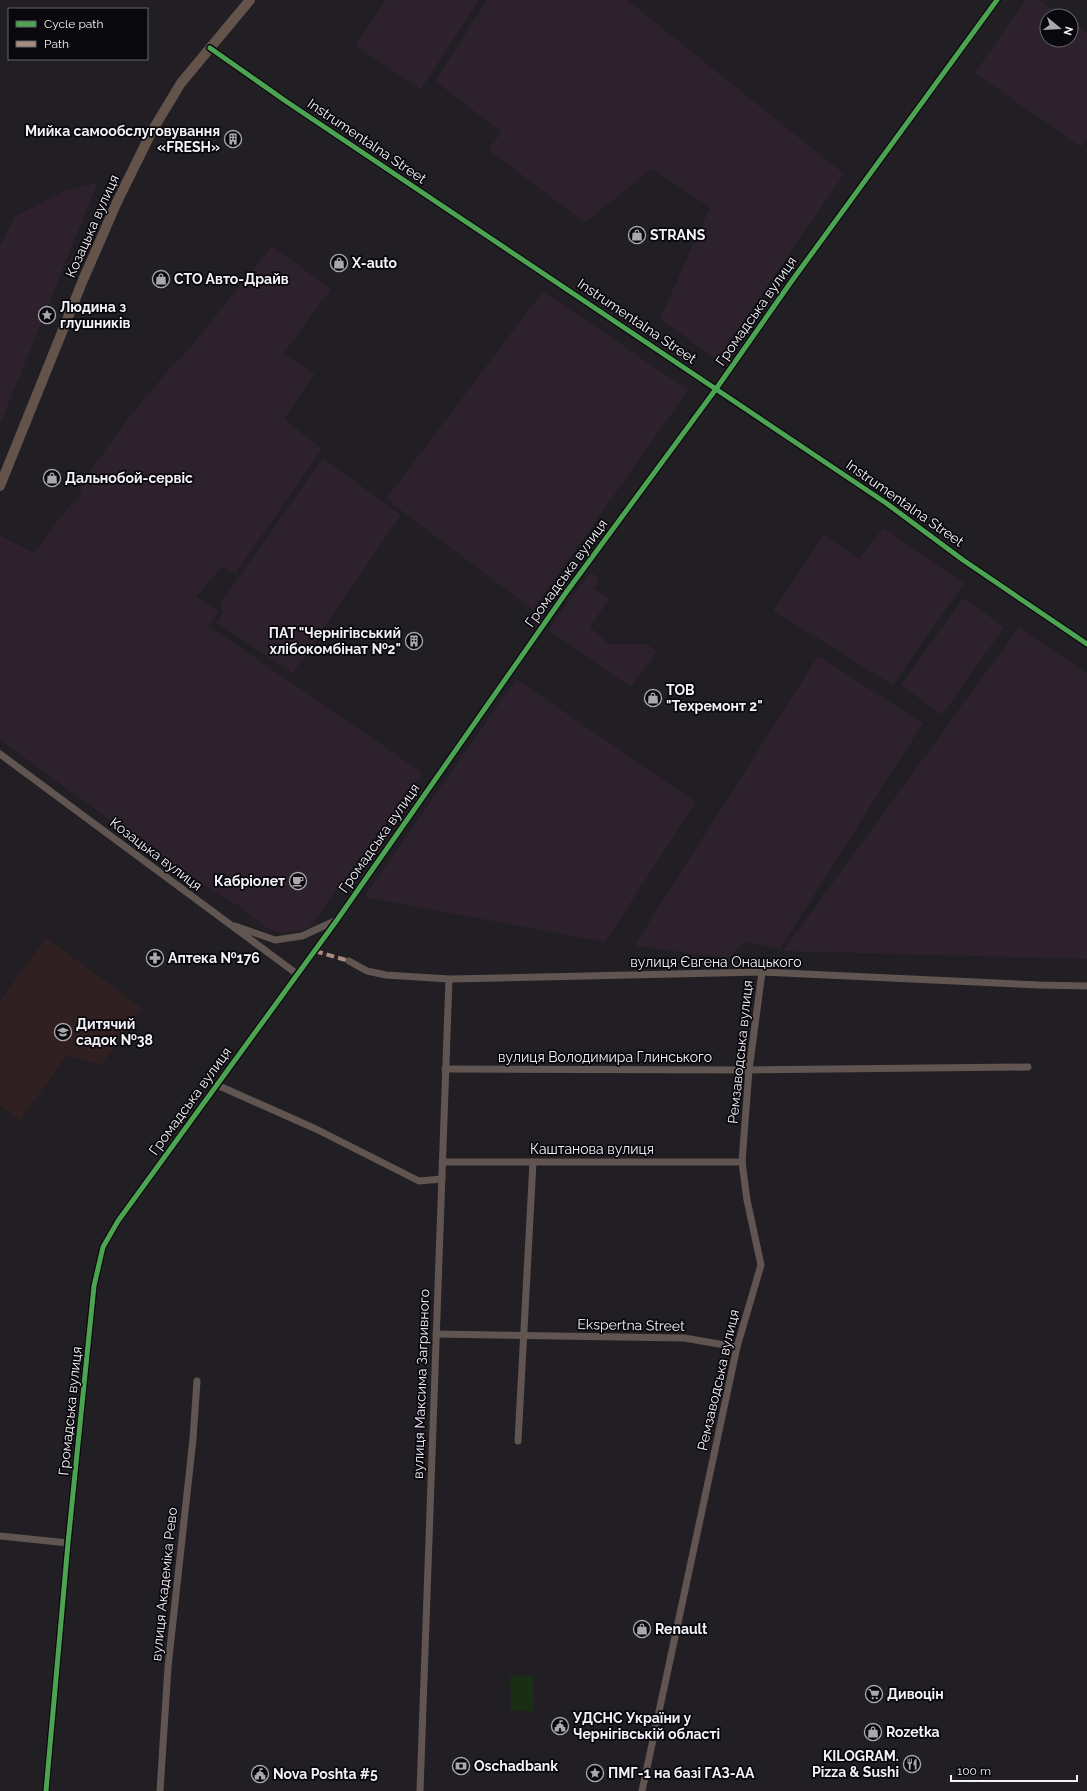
<svg xmlns="http://www.w3.org/2000/svg" width="1087" height="1791" font-family="Raleway,sans-serif">
<style>
.industrial{fill:#2c212c}
.education{fill:#312021}
.green{fill:#192e15}
.lines{fill:none;stroke-linecap:round;stroke-linejoin:round}
.minor{stroke:#605550;stroke-width:7}
.tertiary{stroke:#605550;stroke-width:8}
.secondary{stroke:#63534b;stroke-width:10}
.quiet{stroke:#a88b81;stroke-width:4;stroke-dasharray:8 4;stroke-linecap:butt}
.cycleway-casing{stroke:#09080c;stroke-width:8}
.cycleway{stroke:#4ca352;stroke-width:5}
.labels{text-anchor:middle;dominant-baseline:central;stroke-width:3.5;stroke-linejoin:round;paint-order:stroke}
.poi-label{font-size:14px;font-weight:bold;fill:#f4f1f8;stroke:#09080c;text-anchor:start}
.street-label{font-size:14px;fill:#f4f1f8;stroke:#09080c}
</style>
<rect width="100%" height="100%" fill="#211f24"/>
<g class="industrial">
<polygon points="385,0 479,0 421,89 355,45"/>
<polygon points="487,0 627,0 844,174 717,360 660,319 710,207 651,169 585,223 489,150 501,132 435,81"/>
<polygon points="1025,0 1040,0 1062,16 1047,16 1047,40 1071,40 1071,22 1087,33 1087,138 1081,147 975,73"/>
<polygon points="98,182 0,425 0,246 15,216 64,191"/>
<polygon points="272,246 331,289 284,353 315,374 284,419 322,449 235,574 221,567 196,597 219,612 209,626 423,773 308,929 284,933 266,928 239,906 180,871 0,740 0,536 34,553 67,508 79,498 84,480 129,417 173,365 185,354"/>
<polygon points="543,291 688,390 533,610 386,499"/>
<polygon points="323,458 401,515 293,673 216,623 223,614 220,604"/>
<polygon points="883,528 964,583 893,685 773,611 824,534 859,559"/>
<polygon points="591,571 599,581 594,588 609,599 590,627 609,644 647,644 657,652 631,687 548,630"/>
<polygon points="963,598 1004,627 942,715 901,685"/>
<polygon points="1019,627 1087,673 1087,959 783,951"/>
<polygon points="818,656 923,723 780,949 746,942 727,958 634,946"/>
<polygon points="516,679 696,802 605,942 364,897"/>
</g>
<polygon class="education" points="46,938 142,1008 101,1065 67,1055 20,1120 0,1106 0,1001"/>
<polygon class="green" points="533,1675 534,1711 511,1711 510,1676"/>
<g class="lines">
<g class="minor">
<polyline points="0,754 297,974"/>
<polyline points="235,926 275,940 302,936 337,920"/>
<polyline points="349,961 367,971 386,975 449,979 762,972 1039,985 1087,986"/>
<polyline points="445,1069 749,1070 1028,1067"/>
<polyline points="217,1085 316,1129 419,1181 442,1179"/>
<polyline points="442,1162 742,1162"/>
<polyline points="436,1334 684,1338 737,1347"/>
<polyline points="518,1441 533,1162"/>
<polyline points="0,1536 68,1543"/>
<polyline points="160,1791 168,1667 193,1439 197,1381"/>
<polyline points="420,1791 449,979"/>
<polyline points="642,1791 737,1347 761,1265 747,1200 742,1162 749,1070 762,972"/>
</g>
<g class="tertiary">
<polyline points="210,48 287,102 886,503 963,560 1087,644"/>
<polyline points="46,1791 68,1543 94,1286 103,1247 118,1221 337,920 565,594 716,389 791,282 997,0"/>
</g>
<polyline class="secondary" points="0,486 83,280 117,202 152,131 181,83 250,0"/>
<polyline class="quiet" points="315,951 349,961"/>
<g class="cycleway-casing">
<g id="cycleway">
<polyline points="210,48 287,102 886,503 963,560 1087,644"/>
<polyline points="46,1791 68,1543 94,1286 103,1247 118,1221 337,920 565,594 716,389 791,282 997,0"/>
</g>
</g>
<use href="#cycleway" class="cycleway"/>
</g>
<defs>
<g id="building-ring" transform="scale(0.9)"><circle r="9.5" fill="#09080c" stroke="#aaa8ae" stroke-width="1.5"/><path d="M-4-6H4V6H1V3H-1V6H-4ZM-2.5-4.3h1.7v1.8h-1.7ZM.8-4.3h1.7v1.8H.8ZM-2.5-1h1.7V.8h-1.7ZM.8-1h1.7V.8H.8Z" fill="#aaa8ae"/></g>
<g id="shop-ring" transform="scale(0.9)"><circle r="9.5" fill="#09080c" stroke="#aaa8ae" stroke-width="1.5"/><path d="M-5-2.5h2.3a2.7 3.5 0 0 1 5.4 0H5L5.5 6h-11ZM-1.5-2.5h3a1.5 2.3 0 0 0-3 0Z" fill="#aaa8ae"/></g>
<g id="sight-ring" transform="scale(0.9)"><circle r="9.5" fill="#09080c" stroke="#aaa8ae" stroke-width="1.5"/><path d="M0-6L1.8-2.2L6-1.7L2.9 1.2L3.7 5.4L0 3.3L-3.7 5.4L-2.9 1.2L-6-1.7L-1.8-2.2Z" fill="#aaa8ae"/></g>
<g id="cafe-ring" transform="scale(0.9)"><circle r="9.5" fill="#09080c" stroke="#aaa8ae" stroke-width="1.5"/><path d="M-5.5-4.5H6V0H3Q3 3.5 0 3.5H-2.5Q-5.5 3.5-5.5 0ZM3-3.2v2h1.7v-2ZM-6 4.5H4V6H-6Z" fill="#aaa8ae"/></g>
<g id="pharmacy-ring" transform="scale(0.9)"><circle r="9.5" fill="#09080c" stroke="#aaa8ae" stroke-width="1.5"/><path d="M-2-6h4v4h4v4h-4v4h-4v-4h-4v-4h4Z" fill="#aaa8ae"/></g>
<g id="school-ring" transform="scale(0.9)"><circle r="9.5" fill="#09080c" stroke="#aaa8ae" stroke-width="1.5"/><path d="M0-5L7-2L0 1L-7-2ZM-4 1L0 2.5L4 1V4Q0 6-4 4Z" fill="#aaa8ae"/></g>
<g id="supermarket-ring" transform="scale(0.9)"><circle r="9.5" fill="#09080c" stroke="#aaa8ae" stroke-width="1.5"/><path d="M-6-5.5h2.5l.6 2H6L4.5 2H-2.5L-4.4-4H-6ZM-1.5 3.2a1.3 1.3 0 1 0 .1 0ZM3 3.2a1.3 1.3 0 1 0 .1 0Z" fill="#aaa8ae"/></g>
<g id="civic-ring" transform="scale(0.9)"><circle r="9.5" fill="#09080c" stroke="#aaa8ae" stroke-width="1.5"/><path d="M-.6-6.5H3V-4.5H.6V-3L4-1V1h2V6H-6V1h2V-1L-.6-3ZM-1.2 2.5V6h2.4V2.5Z" fill="#aaa8ae"/></g>
<g id="restaurant-ring" transform="scale(0.9)"><circle r="9.5" fill="#09080c" stroke="#aaa8ae" stroke-width="1.5"/><path d="M-5-6h1v4h1v-4h1v4h1v-4h1v5L-1.5 .5V6h-2V.5L-5-1ZM5-6V6H3V1.5H1.5Q1.5-4 5-6Z" fill="#aaa8ae"/></g>
<g id="bank-ring" transform="scale(0.9)"><circle r="9.5" fill="#09080c" stroke="#aaa8ae" stroke-width="1.5"/><path d="M-6-4H6V4H-6ZM0-2.3a2.3 2.3 0 1 0 0 4.6a2.3 2.3 0 1 0 0-4.6Z" fill="#aaa8ae"/></g>
</defs>
<g fill-rule="evenodd">
<use href="#building-ring" x="233" y="139"/>
<use href="#shop-ring" x="637" y="235"/>
<use href="#shop-ring" x="339" y="263"/>
<use href="#shop-ring" x="161" y="279"/>
<use href="#sight-ring" x="47" y="315"/>
<use href="#shop-ring" x="52" y="478"/>
<use href="#building-ring" x="414" y="641"/>
<use href="#shop-ring" x="653" y="698"/>
<use href="#cafe-ring" x="298" y="881"/>
<use href="#pharmacy-ring" x="155" y="958"/>
<use href="#school-ring" x="63" y="1032"/>
<use href="#shop-ring" x="642" y="1629"/>
<use href="#supermarket-ring" x="874" y="1694"/>
<use href="#civic-ring" x="560" y="1726"/>
<use href="#shop-ring" x="873" y="1732"/>
<use href="#restaurant-ring" x="912" y="1764"/>
<use href="#bank-ring" x="461" y="1766"/>
<use href="#sight-ring" x="595" y="1773"/>
<use href="#civic-ring" x="260" y="1774"/>
</g>
<g class="labels">
<g class="poi-label">
<text x="220" y="131" text-anchor="end">Мийка самообслуговування<tspan x="220" dy="16">«FRESH»</tspan></text>
<text x="650" y="235">STRANS</text>
<text x="352" y="263">X-auto</text>
<text x="174" y="279">СТО Авто-Драйв</text>
<text x="60" y="307">Людина з<tspan x="60" dy="16">глушників</tspan></text>
<text x="65" y="478">Дальнобой-сервіс</text>
<text x="401" y="633" text-anchor="end">ПАТ "Чернігівський<tspan x="401" dy="16">хлібокомбінат №2"</tspan></text>
<text x="666" y="690">ТОВ<tspan x="666" dy="16">"Техремонт 2"</tspan></text>
<text x="285" y="881" text-anchor="end">Кабріолет</text>
<text x="168" y="958">Аптека №176</text>
<text x="76" y="1024">Дитячий<tspan x="76" dy="16">садок №38</tspan></text>
<text x="655" y="1629">Renault</text>
<text x="887" y="1694">Дивоцін</text>
<text x="573" y="1718">УДСНС України у<tspan x="573" dy="16">Чернігівській області</tspan></text>
<text x="886" y="1732">Rozetka</text>
<text x="899" y="1756" text-anchor="end">KILOGRAM.<tspan x="899" dy="16">Pizza &amp; Sushi</tspan></text>
<text x="474" y="1766">Oschadbank</text>
<text x="608" y="1773">ПМГ-1 на базі ГАЗ-АА</text>
<text x="273" y="1774">Nova Poshta #5</text>
</g>
<g class="street-label">
<text transform="translate(367 141) rotate(34)">Instrumentalna Street</text>
<text transform="translate(92 226) rotate(-66)">Козацька вулиця</text>
<text transform="translate(756 311) rotate(-55)">Громадська вулиця</text>
<text transform="translate(637 321) rotate(34)">Instrumentalna Street</text>
<text transform="translate(905 503) rotate(35)">Instrumentalna Street</text>
<text transform="translate(566 573) rotate(-54)">Громадська вулиця</text>
<text transform="translate(379 838) rotate(-55)">Громадська вулиця</text>
<text transform="translate(156 854) rotate(37)">Козацька вулиця</text>
<text x="716" y="962">вулиця Євгена Онацького</text>
<text transform="translate(740 1052) rotate(-84)">Ремзаводська вулиця</text>
<text x="605" y="1057">вулиця Володимира Глинського</text>
<text transform="translate(190 1101) rotate(-54)">Громадська вулиця</text>
<text x="592" y="1149">Каштанова вулиця</text>
<text transform="translate(631 1325) rotate(1)">Ekspertna Street</text>
<text transform="translate(718 1380) rotate(-77)">Ремзаводська вулиця</text>
<text transform="translate(421 1384) rotate(-88)">вулиця Максима Загривного</text>
<text transform="translate(70 1411) rotate(-84)">Громадська вулиця</text>
<text transform="translate(164 1584) rotate(-84)">вулиця Академіка Рево</text>
</g>
</g>
<rect x="8" y="8" width="140" height="52" fill="#09080c" stroke="#67656a"/>
<rect x="16" y="21" width="20" height="6" fill="#4ca352" stroke="#67656a"/>
<text x="44" y="28" font-size="12" fill="#f4f1f8">Cycle path</text>
<rect x="16" y="41" width="20" height="6" fill="#a88b81" stroke="#67656a"/>
<text x="44" y="48" font-size="12" fill="#f4f1f8">Path</text>
<g transform="translate(1059 28) rotate(108)"><circle r="19" fill="#09080c" stroke="#67656a"/>
<path d="M0-3L7 15L0 10L-7 15Z" fill="#aaa8ae"/>
<text y="-6" font-size="11" font-weight="bold" text-anchor="middle" fill="#f4f1f8">N</text>
</g>
<path d="M951 1775v6h126v-6" fill="none" stroke="#f4f1f8" stroke-width="2"/>
<text x="957" y="1775" font-size="12" fill="#f4f1f8" stroke="#09080c" stroke-width="3" paint-order="stroke">100 m</text>
</svg>
